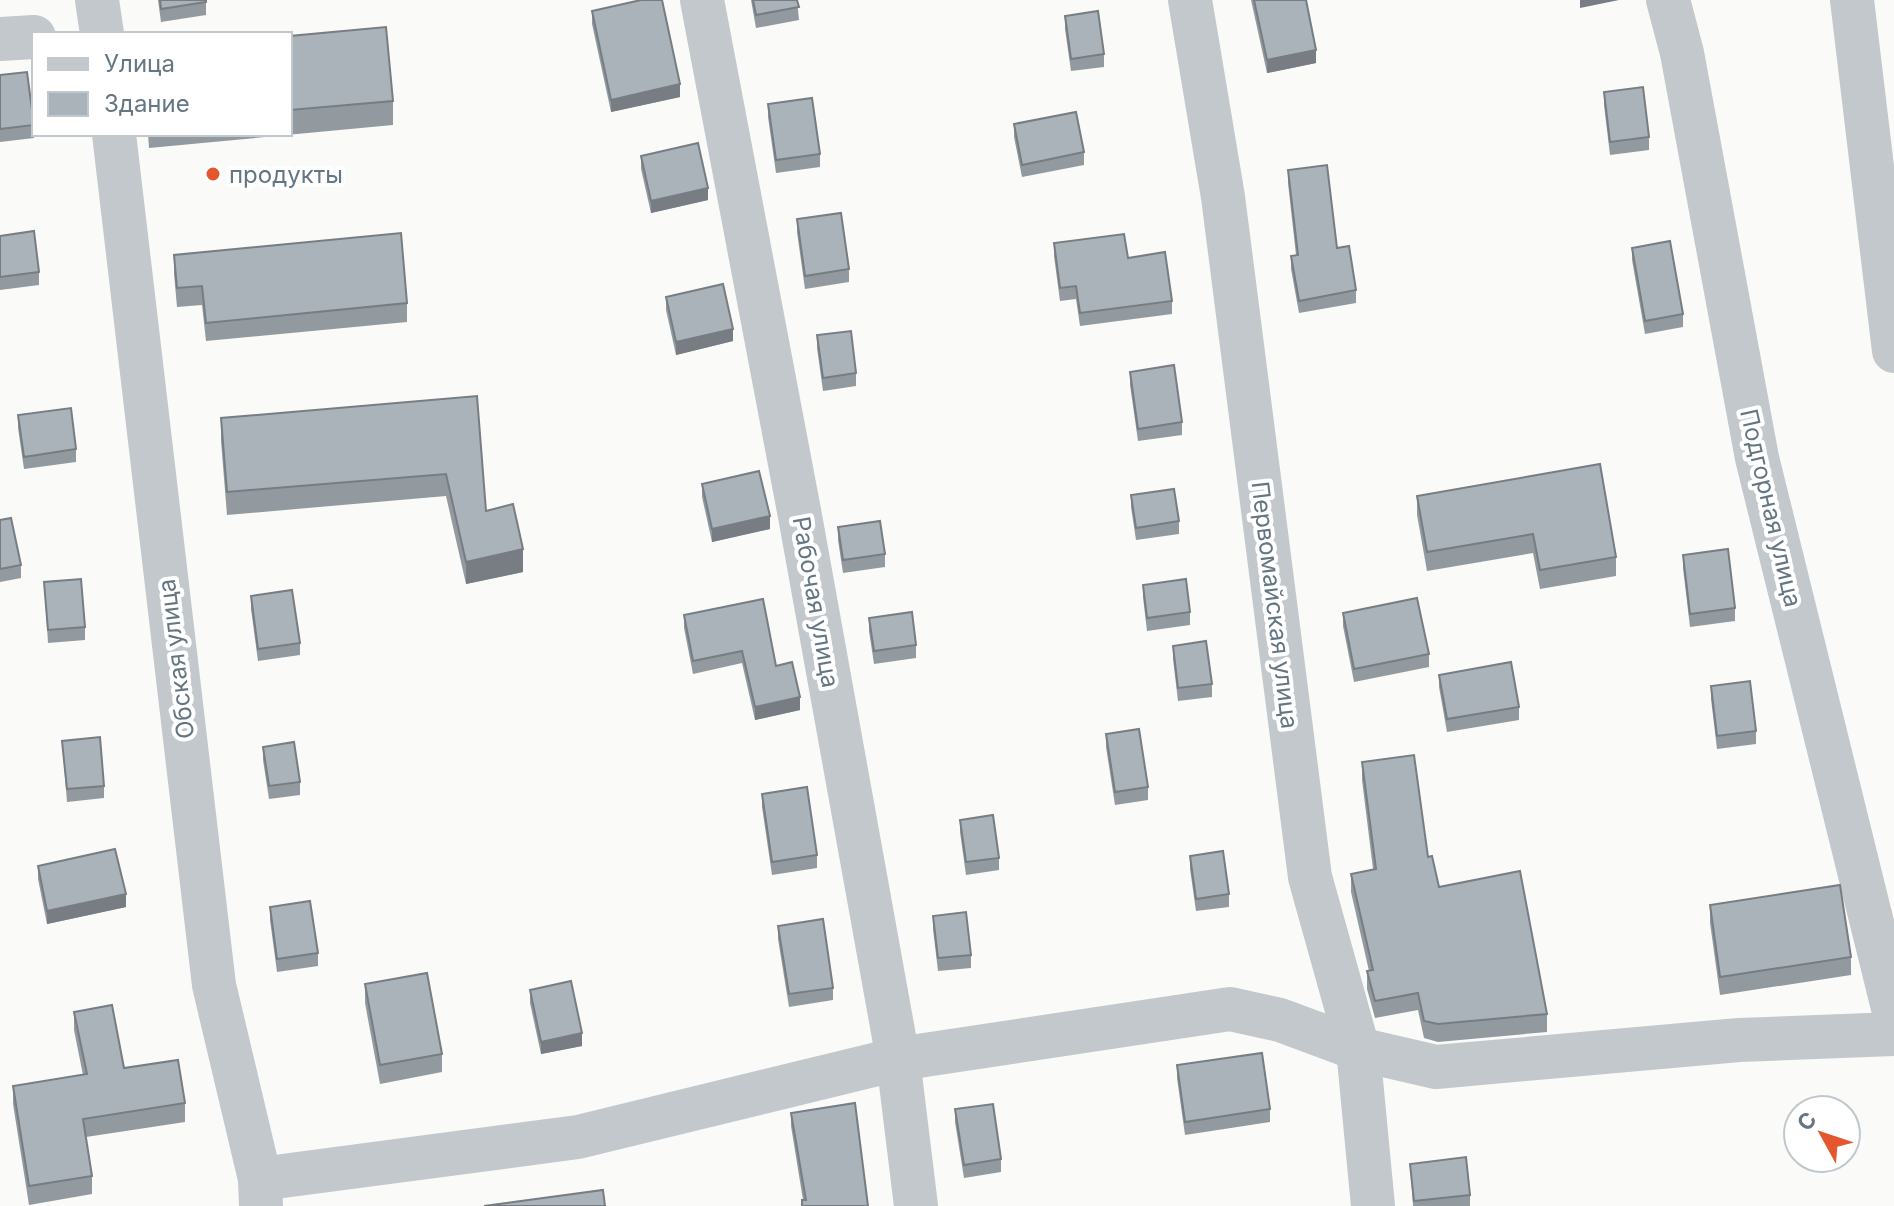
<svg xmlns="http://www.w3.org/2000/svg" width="1894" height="1206" font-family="Inter,sans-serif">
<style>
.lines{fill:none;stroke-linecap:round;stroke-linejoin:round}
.minor{stroke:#c3c8cc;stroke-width:44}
.wall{fill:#929a9f}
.shaded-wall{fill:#777d82}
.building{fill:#aab3b9;stroke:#777d82;stroke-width:2}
.poi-dot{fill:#e4572e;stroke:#fff;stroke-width:3}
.labels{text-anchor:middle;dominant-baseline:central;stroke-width:8;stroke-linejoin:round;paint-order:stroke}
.poi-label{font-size:24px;fill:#657683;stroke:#fff;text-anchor:start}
.street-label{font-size:24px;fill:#657683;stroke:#fff}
</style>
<rect width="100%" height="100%" fill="#fafaf8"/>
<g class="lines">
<g class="minor">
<polyline points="97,0 102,34"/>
<polyline points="702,0 800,516 898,1059 916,1206"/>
<polyline points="1190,0 1223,197 1310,877 1358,1049 1373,1206"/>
<polyline points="1668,0 1682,53 1757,458 1894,1012"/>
<polyline points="1852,0 1894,351"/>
<polyline points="0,39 34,37"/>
<polyline points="114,134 214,985 260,1179 261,1206"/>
<polyline points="260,1179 578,1137 898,1059 1230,1009 1280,1020 1358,1049 1436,1067 1739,1040 1894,1034"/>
</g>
</g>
<g class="wall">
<polygon points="158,0 206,0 206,15 161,22"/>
<polygon points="751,0 797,0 799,20 756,28"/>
<polygon points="1251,0 1306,0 1316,63 1267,73"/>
<polygon points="592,11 680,97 611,112 592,24"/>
<polygon points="1065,16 1104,54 1104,67 1071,71 1065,29"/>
<polygon points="290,36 393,101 393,125 149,148 148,134 290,134"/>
<polygon points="0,75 34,125 34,138 0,142"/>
<polygon points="1604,92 1649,137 1649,150 1610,155 1604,105"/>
<polygon points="768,104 820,154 820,167 776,173 768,117"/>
<polygon points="1014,124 1084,152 1084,165 1022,177 1014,137"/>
<polygon points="641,156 708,200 651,213 641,169"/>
<polygon points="1288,170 1337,248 1356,290 1356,303 1299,313 1291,269 1291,256 1296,255 1288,183"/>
<polygon points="797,219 849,269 849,282 805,289 797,232"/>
<polygon points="0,236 39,272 39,285 0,290"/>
<polygon points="1054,243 1172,301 1172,314 1080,326 1076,299 1060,301 1054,256"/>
<polygon points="1632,248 1683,314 1683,327 1645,334 1632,260"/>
<polygon points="174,255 407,303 407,322 206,341 202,305 177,307 174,274"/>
<polygon points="666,297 733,341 676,355 666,310"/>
<polygon points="817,335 856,373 856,386 823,391 817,348"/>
<polygon points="1130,372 1182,422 1182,435 1138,441 1130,385"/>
<polygon points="477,396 486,511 523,572 466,584 446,496 227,515 221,441 221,418"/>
<polygon points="18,415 76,449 76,462 24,469 18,428"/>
<polygon points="702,484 770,529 712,542 702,497"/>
<polygon points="1131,495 1179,521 1179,534 1136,540 1131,507"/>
<polygon points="1417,496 1616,557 1616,576 1540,589 1533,553 1427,571 1417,515"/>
<polygon points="0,520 21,565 21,578 0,582"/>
<polygon points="838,527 885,554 885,567 843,573 838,540"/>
<polygon points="1683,555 1735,608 1735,621 1690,627 1683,568"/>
<polygon points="44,582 85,627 85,640 48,643"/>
<polygon points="1143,585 1190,612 1190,625 1147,631 1143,597"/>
<polygon points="251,596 300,643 300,655 258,661 251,609"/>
<polygon points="1343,613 1429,654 1429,667 1354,682 1343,626"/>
<polygon points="684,615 776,666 800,710 755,720 742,663 693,674 684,628"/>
<polygon points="869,618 916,645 916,658 874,664 869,631"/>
<polygon points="1173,646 1212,684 1212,697 1178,701 1173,659"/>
<polygon points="1439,675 1519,707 1519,720 1447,732 1439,687"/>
<polygon points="1711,686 1756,731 1756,744 1717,749 1711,699"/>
<polygon points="1106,734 1148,787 1148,800 1115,805 1106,747"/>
<polygon points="62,741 104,786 104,798 67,802"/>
<polygon points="263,747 300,782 300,795 269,799 263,760"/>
<polygon points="1362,762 1428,857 1439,887 1547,1014 1547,1032 1438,1042 1424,1038 1418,1010 1375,1018 1367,989 1367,971 1369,971 1351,892 1351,874 1373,869 1362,780"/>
<polygon points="762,794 817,855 817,868 772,875 762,807"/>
<polygon points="960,820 999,858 999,870 966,875 960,832"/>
<polygon points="1190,856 1229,894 1229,907 1196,911 1190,869"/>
<polygon points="38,866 126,907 47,924 38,879"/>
<polygon points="1710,905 1851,957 1851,975 1720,995 1710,923"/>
<polygon points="270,907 318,953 318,966 277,972 270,920"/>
<polygon points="933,916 971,955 971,968 938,971 933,929"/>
<polygon points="778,926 833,988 833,1000 789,1007 778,939"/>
<polygon points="365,984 442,1054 442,1072 380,1084 365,1003"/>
<polygon points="530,990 582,1046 541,1054 530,1003"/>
<polygon points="74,1012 124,1068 185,1103 185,1122 86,1137 92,1176 92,1194 29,1205 13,1104 13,1086 83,1075 74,1030"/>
<polygon points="1177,1065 1270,1109 1270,1122 1185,1135 1177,1078"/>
<polygon points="955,1109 1001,1159 1001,1172 964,1178 955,1122"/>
<polygon points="791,1113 868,1206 802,1206 802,1200 803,1200 791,1126"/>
<polygon points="1410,1164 1470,1195 1470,1206 1413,1206"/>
</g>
<g class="shaded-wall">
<polygon points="1580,0 1619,0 1580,8"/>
<polygon points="1316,50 1316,63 1267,73 1267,60"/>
<polygon points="680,84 680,97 611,112 611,100"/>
<polygon points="708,188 708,200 651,213 651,201"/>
<polygon points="733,329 733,341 676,355 676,342"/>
<polygon points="770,516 770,529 712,542 712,529"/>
<polygon points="523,549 523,572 466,584 466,562"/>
<polygon points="800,697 800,710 755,720 755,707"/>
<polygon points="126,894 126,907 47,924 47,911"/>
<polygon points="582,1033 582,1046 541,1054 541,1042"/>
</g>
<g class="building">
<polygon points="160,0 206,0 206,2 161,9"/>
<polygon points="641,0 662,0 680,84 611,100 592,11"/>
<polygon points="753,0 797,0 799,7 756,15"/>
<polygon points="1254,0 1306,0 1316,50 1267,60"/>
<polygon points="1098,11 1104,54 1071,59 1065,16"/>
<polygon points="386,27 393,101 290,110 290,36"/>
<polygon points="27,72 34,125 0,129 0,75"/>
<polygon points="1643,87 1649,137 1610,142 1604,92"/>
<polygon points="812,98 820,154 776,160 768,104"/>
<polygon points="1076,112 1084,152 1022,165 1014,124"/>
<polygon points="698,143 708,188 651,201 641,156"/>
<polygon points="1327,165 1337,248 1349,246 1356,290 1299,301 1291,256 1298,255 1288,170"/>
<polygon points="841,213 849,269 805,276 797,219"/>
<polygon points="34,231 39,272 0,277 0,236"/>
<polygon points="401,233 407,303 206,323 202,286 177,288 174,255"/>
<polygon points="1124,234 1128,258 1165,252 1172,301 1080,313 1076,286 1060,288 1054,243"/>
<polygon points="1670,241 1683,314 1645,321 1632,248"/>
<polygon points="723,284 733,329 676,342 666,297"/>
<polygon points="851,331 856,373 823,378 817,335"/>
<polygon points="1174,365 1182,422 1138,429 1130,372"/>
<polygon points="477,396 486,511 513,504 523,549 466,562 446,474 227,492 221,418"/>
<polygon points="71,408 76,449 24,457 18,415"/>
<polygon points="1600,464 1616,557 1540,570 1533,534 1427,552 1417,496"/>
<polygon points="759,471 770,516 712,529 702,484"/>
<polygon points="1174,489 1179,521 1136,528 1131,495"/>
<polygon points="11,518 21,565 0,569 0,520"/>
<polygon points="880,521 885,554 843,560 838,527"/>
<polygon points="1728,549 1735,608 1690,614 1683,555"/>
<polygon points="81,579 85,627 48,630 44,582"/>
<polygon points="1186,579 1190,612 1147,618 1143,585"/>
<polygon points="292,590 300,643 258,649 251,596"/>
<polygon points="1417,598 1429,654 1354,669 1343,613"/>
<polygon points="763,599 776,666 792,662 800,697 755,707 742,651 693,661 684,615"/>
<polygon points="912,612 916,645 874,651 869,618"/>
<polygon points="1206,641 1212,684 1178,688 1173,646"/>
<polygon points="1511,662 1519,707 1447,719 1439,675"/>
<polygon points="1750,681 1756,731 1717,736 1711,686"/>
<polygon points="1139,729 1148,787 1115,792 1106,734"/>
<polygon points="100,737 104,786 67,789 62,741"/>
<polygon points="294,742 300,782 269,786 263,747"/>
<polygon points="1414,755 1428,857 1432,856 1439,887 1520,871 1547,1014 1438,1024 1424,1021 1418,993 1375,1001 1367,971 1373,970 1351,874 1376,869 1362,762"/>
<polygon points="807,787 817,855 772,862 762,794"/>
<polygon points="993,815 999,858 966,862 960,820"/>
<polygon points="115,849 126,894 47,911 38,866"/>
<polygon points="1223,851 1229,894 1196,899 1190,856"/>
<polygon points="1840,885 1851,957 1720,977 1710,905"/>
<polygon points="310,901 318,953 277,959 270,907"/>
<polygon points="966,912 971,955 938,958 933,916"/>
<polygon points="823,919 833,988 789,994 778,926"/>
<polygon points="427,973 442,1054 380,1065 365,984"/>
<polygon points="571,981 582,1033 541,1042 530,990"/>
<polygon points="112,1005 124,1068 178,1060 185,1103 83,1119 92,1176 29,1186 13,1086 87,1074 74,1012"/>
<polygon points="1262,1053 1270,1109 1185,1122 1177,1065"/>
<polygon points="855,1103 868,1206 802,1206 802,1200 806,1200 791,1113"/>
<polygon points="993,1104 1001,1159 964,1165 955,1109"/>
<polygon points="1466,1157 1470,1195 1414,1201 1410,1164"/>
<polygon points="603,1190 605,1206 484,1206"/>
</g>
<circle class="poi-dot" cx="213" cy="174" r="8"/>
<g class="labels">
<g class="poi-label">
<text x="229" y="174">продукты</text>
</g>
<g class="street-label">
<text transform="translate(1771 508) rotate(77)">Подгорная улица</text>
<text transform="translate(816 602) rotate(80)">Рабочая улица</text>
<text transform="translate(1275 605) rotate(83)">Первомайская улица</text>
<text transform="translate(176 659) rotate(-97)">Обская улица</text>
</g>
</g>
<rect x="32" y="32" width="260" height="104" fill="#ffffff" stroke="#c1c8cd" stroke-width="2"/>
<rect x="48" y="58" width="40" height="12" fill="#c3c8cc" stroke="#c1c8cd" stroke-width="2"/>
<text x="104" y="72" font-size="24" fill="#657683">Улица</text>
<rect x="48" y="92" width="40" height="24" fill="#aab3b9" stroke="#c1c8cd" stroke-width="2"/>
<text x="104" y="112" font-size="24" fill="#657683">Здание</text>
<g transform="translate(1822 1134) rotate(310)"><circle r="38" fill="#ffffff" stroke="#c1c8cd" stroke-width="2"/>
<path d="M0-6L14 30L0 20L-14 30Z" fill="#e4572e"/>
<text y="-12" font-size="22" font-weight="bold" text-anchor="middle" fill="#657683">С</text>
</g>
</svg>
